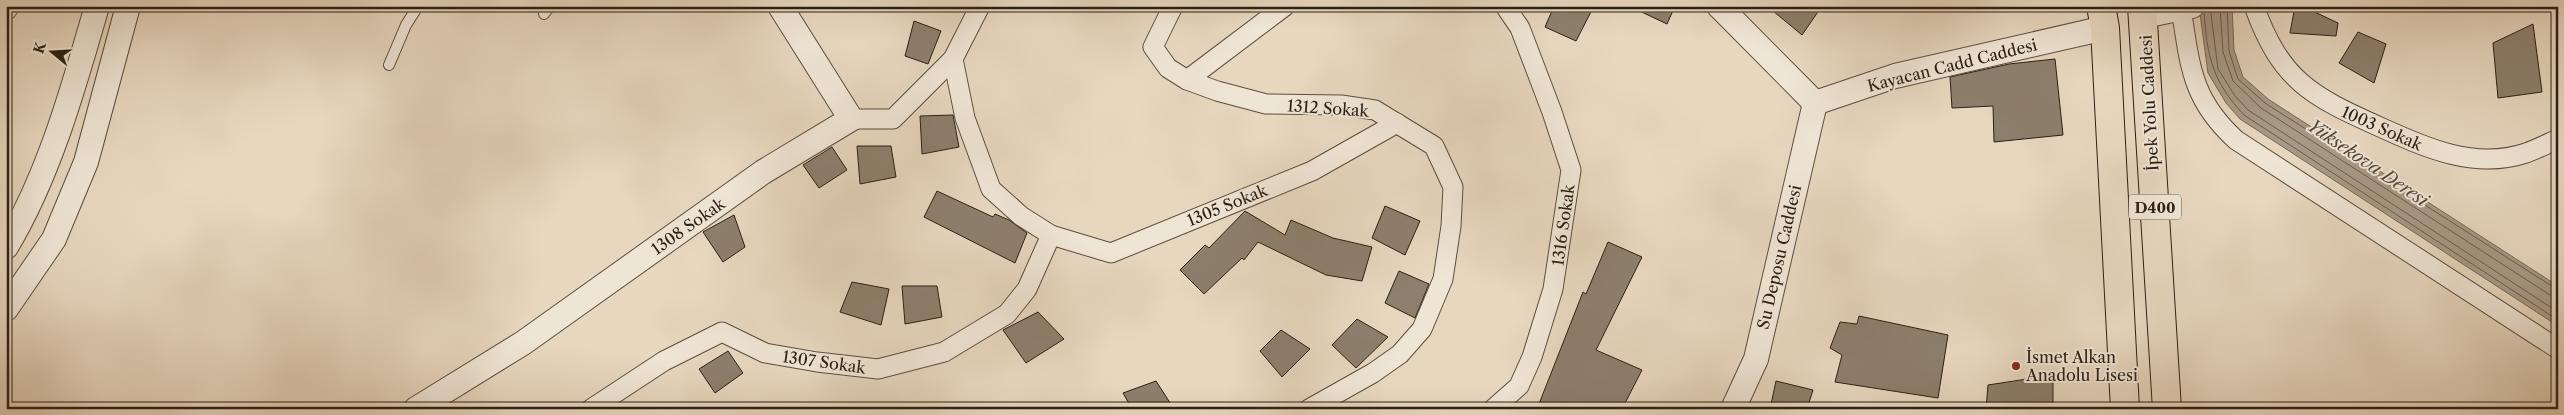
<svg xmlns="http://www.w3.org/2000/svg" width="2564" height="415" font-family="'Libre Caslon Text',serif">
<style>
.water{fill:#a79985;stroke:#756958}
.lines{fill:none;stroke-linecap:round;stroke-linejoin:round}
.shore{stroke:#695c4c;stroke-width:1}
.building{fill:#8d7f6d;stroke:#2b2014}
.service-casing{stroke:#5a4e3f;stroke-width:12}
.minor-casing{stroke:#5a4e3f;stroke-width:21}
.tertiary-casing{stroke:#5a4e3f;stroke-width:26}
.trunk-casing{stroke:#2b2014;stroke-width:30}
.service{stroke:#efe5d5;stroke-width:10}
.minor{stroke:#efe5d5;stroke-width:19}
.tertiary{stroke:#efe5d5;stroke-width:24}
.trunk{stroke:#e7d7bf;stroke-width:28}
.poi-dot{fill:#8f2418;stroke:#efe5d5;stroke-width:2}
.labels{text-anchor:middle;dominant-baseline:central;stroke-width:4;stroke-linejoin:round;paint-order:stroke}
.shield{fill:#efe5d5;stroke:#665b4e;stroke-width:1}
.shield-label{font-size:15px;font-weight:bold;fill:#2b2014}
.street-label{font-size:16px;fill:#2b2014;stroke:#efe5d5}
.poi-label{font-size:16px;fill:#2b2014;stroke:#efe5d5;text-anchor:start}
.water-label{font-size:18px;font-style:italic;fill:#564a3c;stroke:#efe5d5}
</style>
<rect width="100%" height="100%" fill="#e7d7bf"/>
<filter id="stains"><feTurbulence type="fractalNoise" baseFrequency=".004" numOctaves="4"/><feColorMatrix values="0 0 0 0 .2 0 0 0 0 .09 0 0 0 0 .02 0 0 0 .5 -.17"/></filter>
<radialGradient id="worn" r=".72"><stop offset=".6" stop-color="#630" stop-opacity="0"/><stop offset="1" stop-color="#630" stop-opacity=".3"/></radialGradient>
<polygon class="water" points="2199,6 2232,6 2234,50 2243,77 2268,99 2558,286 2558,326 2240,119 2226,103 2208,73"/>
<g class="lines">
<g class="shore">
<polyline points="2210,6 2218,69 2235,96 2248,110 2558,312"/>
<polyline points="2220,6 2223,52 2233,81 2261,108 2550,295 2558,297"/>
<polyline points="2227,6 2229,51 2238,79 2265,103 2558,290"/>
<path d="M 2204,11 C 2207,56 2212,81 2244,115 L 2558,320"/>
</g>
</g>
<g class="building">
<polygon points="1554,6 1594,6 1576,41 1545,27"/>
<polygon points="1629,6 1675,6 1667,24"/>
<polygon points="1767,6 1822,6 1802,35"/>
<polygon points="2295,6 2302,6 2338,23 2336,36 2290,33"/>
<polygon points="914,21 941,31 928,64 905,56"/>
<polygon points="2533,24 2542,92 2498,98 2493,43"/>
<polygon points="2358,32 2386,44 2374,83 2339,63"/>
<polygon points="2055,59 2063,135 1994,142 1993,106 1952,108 1950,77 2009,64"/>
<polygon points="953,115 959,147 922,154 920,116"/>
<polygon points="857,146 891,146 896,177 860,184"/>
<polygon points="832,147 847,170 819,188 803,165"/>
<polygon points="937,191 993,217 995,214 1009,220 1027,233 1015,263 924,217"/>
<polygon points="1385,206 1420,221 1405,255 1372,238"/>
<polygon points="1245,211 1285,235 1291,220 1333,238 1372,247 1362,281 1326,275 1258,242 1244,260 1242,258 1204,294 1180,270 1205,245 1209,248"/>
<polygon points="734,215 745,247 723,262 703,232"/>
<polygon points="1608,242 1642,257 1596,350 1642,370 1622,409 1537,409 1583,292 1586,294"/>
<polygon points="1399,271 1429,284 1415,318 1385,303"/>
<polygon points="852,282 889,289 881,325 840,312"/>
<polygon points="902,286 937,286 942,317 905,324"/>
<polygon points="1038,312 1064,339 1026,363 1003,330"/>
<polygon points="1859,316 1948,335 1938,398 1835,382 1842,355 1830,348 1840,322 1857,324"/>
<polygon points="1357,319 1388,337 1356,368 1332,345"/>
<polygon points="1281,330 1310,349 1282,377 1260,351"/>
<polygon points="728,351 743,373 715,393 699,369"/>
<polygon points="2053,375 2053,409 1986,409 1988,385"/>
<polygon points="1156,381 1174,409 1132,409 1123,393"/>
<polygon points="1776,381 1813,390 1807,409 1770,409"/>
</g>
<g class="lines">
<g class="service-casing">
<g id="service">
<polyline points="544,14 550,6"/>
<polyline points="389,65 406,25 418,6"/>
</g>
</g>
<g class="minor-casing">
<g id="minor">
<polyline points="1173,6 1153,47 1168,68 1187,80 1217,91 1266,104 1341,105 1375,110 1434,146 1453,187 1451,226 1443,279 1422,329 1400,354 1373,373 1309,409"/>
<path d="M 2254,6 C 2281,81 2311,96 2380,127 C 2426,148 2475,170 2526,153 C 2537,149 2547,144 2558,139"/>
<path d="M 2181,8 C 2190,65 2191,99 2236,140 L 2558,349"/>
<polyline points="6,11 10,6"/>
<polyline points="953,59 965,118 991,189 1021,216 1051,235 1111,253 1312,171 1397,123"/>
<polyline points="1187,80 1285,6"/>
<polyline points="851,119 893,119 953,59 980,6"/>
<polyline points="591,409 664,361 722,332 765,353 817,362 878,369 944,352 1007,314 1027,289 1051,235"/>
<polyline points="1493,409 1519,386 1532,357 1553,289 1571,170 1552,112 1520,28 1505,6"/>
</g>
</g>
<g class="tertiary-casing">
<g id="tertiary">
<polyline points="1719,6 1815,103 1895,76 2105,28"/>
<polyline points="2144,16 2192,6"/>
<path d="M 6,247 C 49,176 74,86 97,6"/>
<polyline points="6,309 54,239 86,162 128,6"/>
<polyline points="416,409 523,343 763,172 851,119 780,6"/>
<polyline points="1733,409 1756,359 1815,103"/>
</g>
</g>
<g class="trunk-casing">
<g id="trunk">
<polyline points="2101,6 2105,28 2125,409"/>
<polyline points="2142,6 2167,409"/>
</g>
</g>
<use href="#service" class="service"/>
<use href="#minor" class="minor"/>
<use href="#tertiary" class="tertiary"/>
<use href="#trunk" class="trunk"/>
</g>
<circle class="poi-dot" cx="2016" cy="366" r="5"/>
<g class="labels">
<rect class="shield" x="2129" y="194.5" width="52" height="25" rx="4"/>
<g class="shield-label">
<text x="2155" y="207">D400</text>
</g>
<g class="street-label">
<text transform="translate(1952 65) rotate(-14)">Kayacan Cadd Caddesi</text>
<text transform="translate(2149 103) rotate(-93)">İpek Yolu Caddesi</text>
<text transform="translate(1328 108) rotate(4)">1312 Sokak</text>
<text transform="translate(2382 128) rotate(24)">1003 Sokak</text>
<text transform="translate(1227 205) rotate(-22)">1305 Sokak</text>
<text transform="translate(1563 225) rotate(-82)">1316 Sokak</text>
<text transform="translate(688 226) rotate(-35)">1308 Sokak</text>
<text transform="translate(1779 257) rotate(-77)">Su Deposu Caddesi</text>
<text transform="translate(824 362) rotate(8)">1307 Sokak</text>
</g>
<g class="poi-label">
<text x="2026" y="357">İsmet Alkan<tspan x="2026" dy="18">Anadolu Lisesi</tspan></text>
</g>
<g class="water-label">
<text transform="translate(2368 163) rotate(34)">Yüksekova Deresi</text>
</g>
</g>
<rect width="2564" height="415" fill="none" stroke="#e7d7bf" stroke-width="25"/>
<rect x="8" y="8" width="2549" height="400" fill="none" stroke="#2b2014" stroke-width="2.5"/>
<rect x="12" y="12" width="2539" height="390" fill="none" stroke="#2b2014"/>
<g transform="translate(52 52) rotate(288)" stroke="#efe5d5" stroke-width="4" paint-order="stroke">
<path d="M0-4L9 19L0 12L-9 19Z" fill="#2b2014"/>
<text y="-8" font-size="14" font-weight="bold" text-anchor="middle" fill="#2b2014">K</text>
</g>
<rect width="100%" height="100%" filter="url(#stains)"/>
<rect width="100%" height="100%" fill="url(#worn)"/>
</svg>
